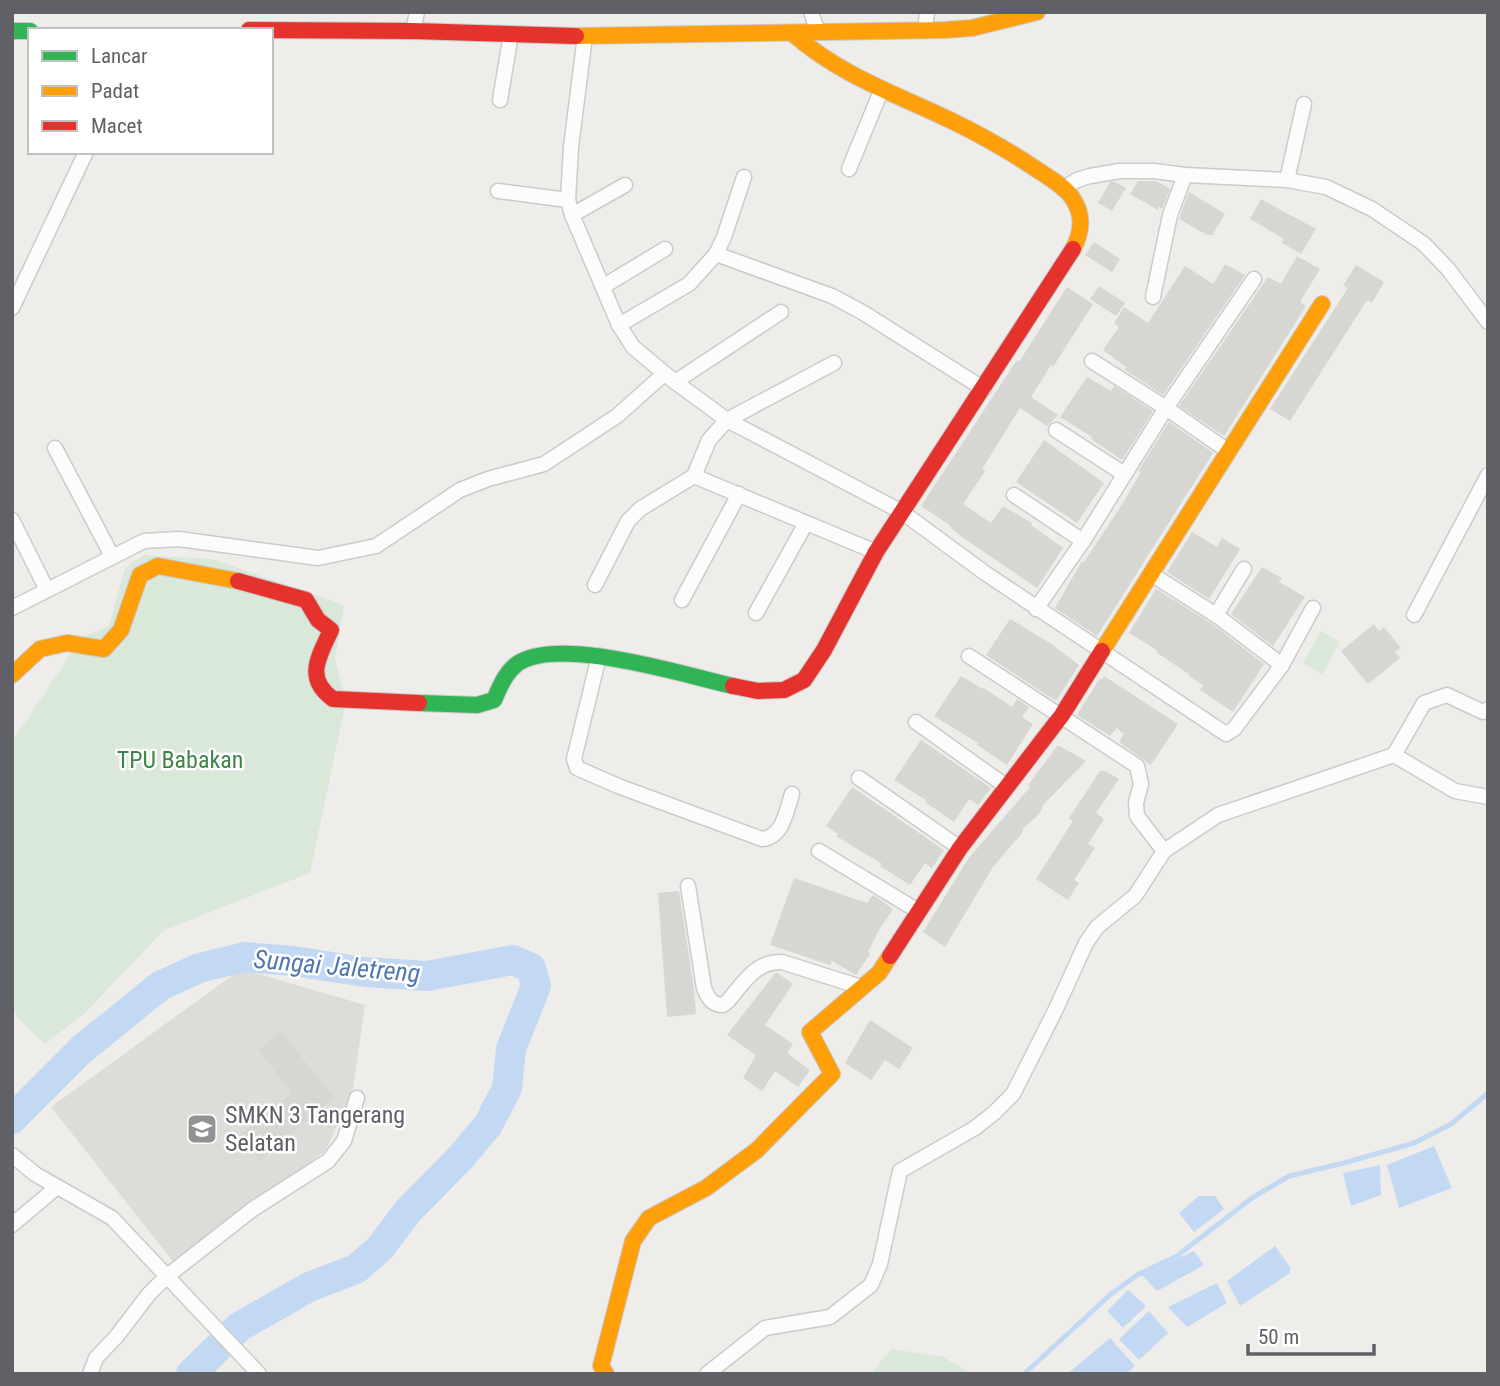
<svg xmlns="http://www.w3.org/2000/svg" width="1500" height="1386" font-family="'Roboto Condensed',sans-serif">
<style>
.education{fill:#dedcd8}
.green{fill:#d9e8d8}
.water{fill:#c3d9f3}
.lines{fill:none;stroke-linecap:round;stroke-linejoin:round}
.stream{stroke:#c3d9f3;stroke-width:5}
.river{stroke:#c3d9f3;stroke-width:30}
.building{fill:#d6d6d3}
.street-casing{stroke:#cbcbca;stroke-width:17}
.fast-casing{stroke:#c9c9ca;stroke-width:18}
.slow-casing{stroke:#c9c9ca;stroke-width:18}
.jam-casing{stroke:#c9c9ca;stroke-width:18}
.street{stroke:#fcfcfc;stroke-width:14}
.fast{stroke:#30b455;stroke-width:16}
.slow{stroke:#ff9f0a;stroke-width:16}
.jam{stroke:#e5322d;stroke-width:16}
.labels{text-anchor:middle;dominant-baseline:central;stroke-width:5;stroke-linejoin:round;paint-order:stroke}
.park-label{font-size:24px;fill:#3f8549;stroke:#fff}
.poi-label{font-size:24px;fill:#5f6166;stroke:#fff;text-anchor:start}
.water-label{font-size:26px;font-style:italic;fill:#5177b1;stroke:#fff}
</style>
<rect width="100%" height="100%" fill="#eeede9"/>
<polygon class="education" points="241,969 365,1005 353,1090 326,1150 175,1264 51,1107"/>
<g class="green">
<polygon points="143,555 212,559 344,605 335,659 346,701 310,873 164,930 86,1012 45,1044 17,1017 12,1001 12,742 82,637 109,626 125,568"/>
<polygon points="1321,631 1340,642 1322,674 1303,663"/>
<polygon points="891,1349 943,1357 972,1374 871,1374"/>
</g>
<g class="water">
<polygon points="1434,1146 1452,1188 1399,1208 1387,1165"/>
<polygon points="1380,1165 1381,1195 1351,1206 1343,1173"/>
<polygon points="1199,1196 1215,1196 1224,1209 1194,1232 1179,1213"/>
<polygon points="1275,1246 1290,1267 1290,1273 1240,1306 1227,1281"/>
<polygon points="1194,1251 1204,1265 1157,1291 1142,1275"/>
<polygon points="1217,1283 1227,1303 1187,1327 1168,1307"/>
<polygon points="1128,1290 1146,1306 1123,1328 1107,1311"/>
<polygon points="1149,1311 1168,1333 1139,1360 1119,1339"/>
<polygon points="1110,1338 1135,1366 1126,1374 1067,1374"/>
</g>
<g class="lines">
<polyline class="stream" points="1024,1374 1111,1294 1137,1275 1177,1256 1252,1198 1289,1176 1344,1163 1414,1143 1451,1124 1488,1093"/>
<polyline class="river" points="12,1119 81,1050 160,986 199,968 245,957 293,961 365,972 427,976 513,960 531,968 536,986 511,1049 507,1088 488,1125 461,1157 408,1211 380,1248 356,1269 309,1287 239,1327 191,1374"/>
</g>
<g class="building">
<polygon points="1138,181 1156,181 1170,189 1162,209 1159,207 1158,210 1130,194"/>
<polygon points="1110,182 1115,182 1126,188 1112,211 1098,203"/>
<polygon points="1189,192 1225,214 1212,235 1207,235 1179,219"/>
<polygon points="1261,199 1316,229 1301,254 1282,243 1284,239 1250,219"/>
<polygon points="1094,242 1120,259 1112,272 1085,255"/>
<polygon points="1297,256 1320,269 1300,302 1306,306 1224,436 1179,406 1268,277 1281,284"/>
<polygon points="1225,264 1245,275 1163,395 1125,370 1126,367 1103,350 1119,327 1114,323 1124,307 1148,323 1185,266 1213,284"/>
<polygon points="1356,265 1384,282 1372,303 1367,300 1290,421 1270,409 1348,288 1343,286"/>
<polygon points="1099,286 1125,303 1116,316 1090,299"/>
<polygon points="1067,287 1093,304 1053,367 1051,365 1031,397 1058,415 1047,426 1020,408 982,469 985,471 963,504 991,523 1003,506 1032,523 1031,525 1063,548 1037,588 962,537 950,527 951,526 921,506 1017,360 1019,362"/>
<polygon points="1087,377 1111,391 1114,386 1153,411 1122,460 1091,439 1092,437 1060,417"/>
<polygon points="1169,422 1213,453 1097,636 1055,608 1082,561 1084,562 1123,503 1141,472 1138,471"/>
<polygon points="1044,440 1104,483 1077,523 1016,482"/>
<polygon points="1192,532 1217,547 1222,538 1240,549 1209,599 1167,572"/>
<polygon points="1262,567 1282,578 1279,582 1305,597 1273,646 1231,614"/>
<polygon points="1156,589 1211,623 1264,664 1233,712 1200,690 1203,685 1189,676 1190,675 1156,652 1157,650 1129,633"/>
<polygon points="1010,619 1050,643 1079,665 1056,701 986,655"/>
<polygon points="1374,624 1379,631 1384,627 1401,648 1395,652 1400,658 1368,684 1341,651"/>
<polygon points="961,676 983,689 984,688 1012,707 1017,699 1029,707 1022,717 1033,724 1007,765 977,745 978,743 934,716"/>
<polygon points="1104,676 1178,724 1151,765 1119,742 1124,734 1117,728 1110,736 1077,715 1100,678 1102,680"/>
<polygon points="921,740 991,788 978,805 969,799 954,822 925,802 926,800 894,780"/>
<polygon points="1058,745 1086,761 1045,803 1039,814 1022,830 1023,832 993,867 945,947 923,932 968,859 1030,787 1028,785"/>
<polygon points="1100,771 1105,771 1119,779 1096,813 1104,819 1088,844 1095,848 1074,880 1079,883 1068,900 1036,879 1073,821 1069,818"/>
<polygon points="852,787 944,850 932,868 925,863 910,885 880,866 882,864 836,836 838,834 826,826"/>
<polygon points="794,878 867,903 873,895 893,909 879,930 868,952 870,954 856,975 832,961 830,965 770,945"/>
<polygon points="679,891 693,982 696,1014 667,1017 658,893"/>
<polygon points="776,972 793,984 765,1025 793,1044 787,1053 810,1070 798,1087 775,1071 762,1091 743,1078 756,1055 727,1035"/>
<polygon points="870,1020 913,1048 899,1069 885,1060 871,1080 845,1063"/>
<polygon points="281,1031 334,1098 289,1135 295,1142 279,1155 274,1149 260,1160 240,1135 292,1093 258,1050"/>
</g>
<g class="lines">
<g class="street-casing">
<g id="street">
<polyline points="811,12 818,32"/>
<polyline points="925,30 927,12"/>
<polyline points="413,31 417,12"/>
<polyline points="585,36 571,147 568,200 572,215 619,325 633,347 675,382 727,420 902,512 985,573 1226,734 1234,729 1282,665 1313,608"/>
<polyline points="500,100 511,34"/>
<polyline points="849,169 881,91"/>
<polyline points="1287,180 1304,104"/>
<polyline points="1063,189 1077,180 1090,176 1120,171 1154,171 1185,175 1287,180 1326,187 1372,209 1424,244 1448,269 1488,322"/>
<polyline points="498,191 568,200"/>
<polyline points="572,215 625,185"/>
<polyline points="716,254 724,237 744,177"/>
<polyline points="604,286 665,249"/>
<polyline points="1153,297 1170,215 1185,175"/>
<polyline points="12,308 86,152"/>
<polyline points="619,325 689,284 716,254 832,296 862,312 984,389"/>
<polyline points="1092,361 1166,408 1228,451"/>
<polyline points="675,382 781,312"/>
<polyline points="1056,430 1124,474"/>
<polyline points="55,448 112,556"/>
<polyline points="694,476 709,440 727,420 834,363"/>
<polyline points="1014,495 1083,541"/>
<polyline points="12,520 47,590"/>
<polyline points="1151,574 1216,615 1282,665"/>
<polyline points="595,585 628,521 640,509 694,476 876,552"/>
<polyline points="682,600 739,494"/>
<polyline points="12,608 144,541 179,539 318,558 376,546 460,490 488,479 544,464 617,416 664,374"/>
<polyline points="1036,609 1083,541 1166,408 1254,279"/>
<polyline points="756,613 806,523"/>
<polyline points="1216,615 1244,569"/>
<polyline points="1414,615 1488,475"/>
<path d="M 599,656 L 574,759 L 577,768 L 618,786 L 762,839 C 783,837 786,812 792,794"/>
<polyline points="969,656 1137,766 1141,784 1136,803 1137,816 1164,851"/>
<polyline points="916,722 1007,787"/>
<polyline points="1394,755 1455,791 1488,797"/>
<polyline points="859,778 960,848"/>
<polyline points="819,851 918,911"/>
<path d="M 688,886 L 704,988 C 708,998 712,1005 723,1005 L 728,1001 C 744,982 756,961 782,962 L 861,987"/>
<polyline points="12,1155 35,1174 112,1218 259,1374"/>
<polyline points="12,1225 57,1187"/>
<polyline points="90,1374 96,1358 116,1337 149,1294 166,1277 253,1209 328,1161 344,1141 357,1098"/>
<polyline points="707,1374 765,1328 830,1317 871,1285 880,1264 900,1171 975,1128 994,1113 1013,1094 1055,1011 1086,943 1097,927 1135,896 1164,851 1218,815 1394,755 1424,703 1447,695 1483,712 1488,709"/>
</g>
</g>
<g class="fast-casing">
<g id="fast">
<polyline points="12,31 30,31"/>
<path d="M 419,703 L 477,705 L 494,700 C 500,687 505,673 517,664 C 558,635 684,675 733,686"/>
</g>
</g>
<g class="slow-casing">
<g id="slow">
<path d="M 792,33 C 841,76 894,93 952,121 C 981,135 1009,151 1036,169 C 1048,177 1066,187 1073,199 C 1084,216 1082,232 1073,249"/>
<polyline points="576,36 945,30 972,28 1037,12"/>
<polyline points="1102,651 1322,304"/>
<polyline points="12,675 40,649 67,643 104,649 121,630 140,575 158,566 238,581"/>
<polyline points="606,1374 601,1366 633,1241 649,1218 706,1188 757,1150 832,1074 810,1032 879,973 890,956"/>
</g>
</g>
<g class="jam-casing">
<g id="jam">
<polyline points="249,30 413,31 576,36"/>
<path d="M 238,581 L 306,600 L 318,620 L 331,630 C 319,657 304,678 333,699 L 419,703"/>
<polyline points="733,686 758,691 784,690 804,680 824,650 876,552 1073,249"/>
<polyline points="890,956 960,848 1062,715 1102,651"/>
</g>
</g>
<use href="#street" class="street"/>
<use href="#fast" class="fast"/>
<use href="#slow" class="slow"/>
<use href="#jam" class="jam"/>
</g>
<defs>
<g id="school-square" transform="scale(1.575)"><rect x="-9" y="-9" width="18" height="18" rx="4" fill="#919294" stroke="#fff"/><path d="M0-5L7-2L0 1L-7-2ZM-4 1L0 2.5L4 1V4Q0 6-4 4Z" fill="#fff"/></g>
</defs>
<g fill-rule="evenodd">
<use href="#school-square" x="202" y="1129"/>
</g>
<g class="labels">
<g class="park-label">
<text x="180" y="760">TPU Babakan</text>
</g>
<g class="poi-label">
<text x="225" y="1115">SMKN 3 Tangerang<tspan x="225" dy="28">Selatan</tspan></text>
</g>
<g class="water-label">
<text transform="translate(337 966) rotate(5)">Sungai Jaletreng</text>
</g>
</g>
<rect width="1500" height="1386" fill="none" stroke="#5f6166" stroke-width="28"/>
<rect x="28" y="28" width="245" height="126" fill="#ffffff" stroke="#bfc0c2" stroke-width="2"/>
<rect x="42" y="51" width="35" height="10" fill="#30b455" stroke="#bfc0c2" stroke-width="2"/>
<text x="91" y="63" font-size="21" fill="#5f6166">Lancar</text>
<rect x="42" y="86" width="35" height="10" fill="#ff9f0a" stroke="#bfc0c2" stroke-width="2"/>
<text x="91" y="98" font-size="21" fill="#5f6166">Padat</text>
<rect x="42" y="121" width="35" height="10" fill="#e5322d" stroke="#bfc0c2" stroke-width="2"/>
<text x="91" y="133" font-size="21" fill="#5f6166">Macet</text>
<path d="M1248 1344v10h126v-10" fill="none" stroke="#5f6166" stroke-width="3.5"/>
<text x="1258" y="1344" font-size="21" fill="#5f6166" stroke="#ffffff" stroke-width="5" paint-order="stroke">50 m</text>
</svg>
